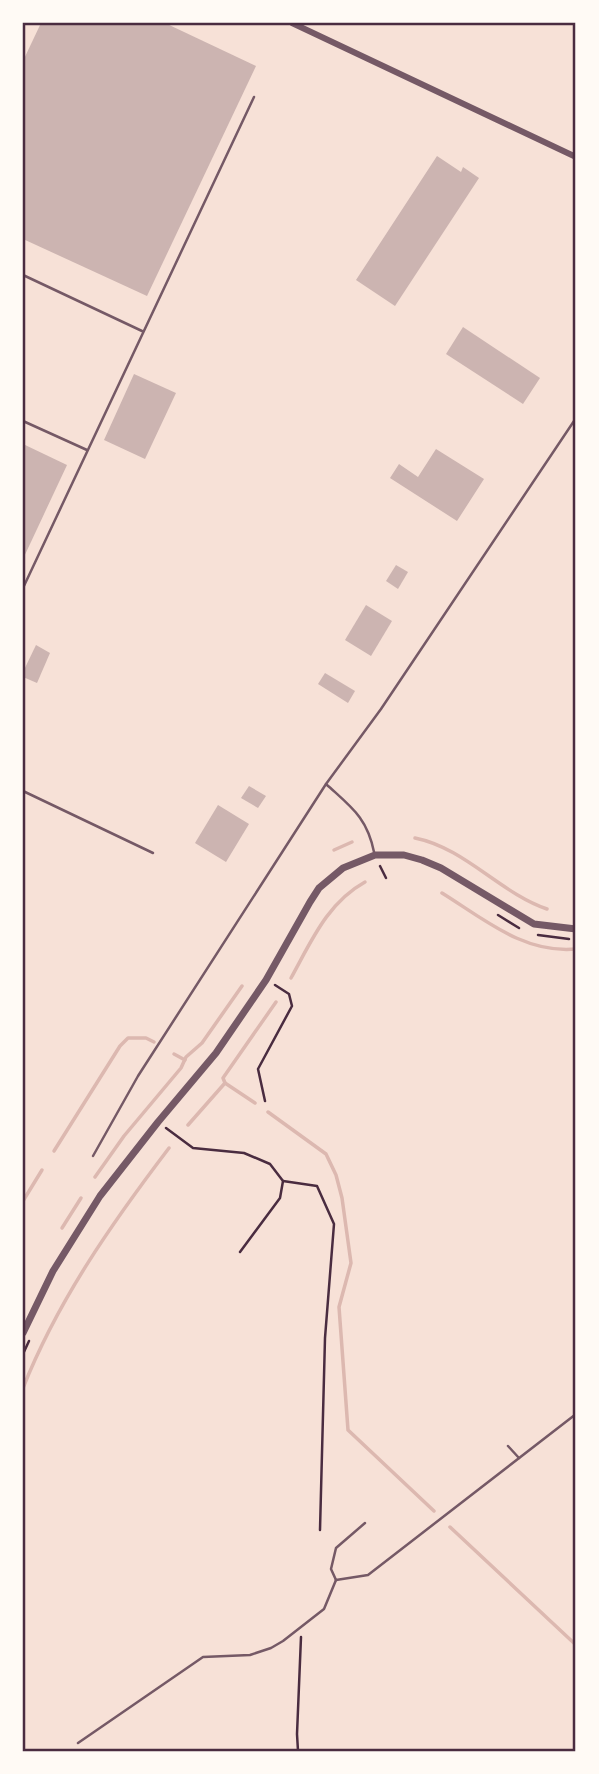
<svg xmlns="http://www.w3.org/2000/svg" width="599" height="1774" font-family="'Noto Sans',sans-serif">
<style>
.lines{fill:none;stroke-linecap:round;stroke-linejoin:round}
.stream{stroke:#dcb8b0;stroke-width:3.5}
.building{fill:#ccb4b1}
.path{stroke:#4a2c40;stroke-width:2.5}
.service{stroke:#755966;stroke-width:2.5}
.minor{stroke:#755966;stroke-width:6}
.tertiary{stroke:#755966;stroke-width:7}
.neatline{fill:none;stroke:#4a2c40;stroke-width:2.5}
</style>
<rect width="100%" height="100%" fill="#f7e1d7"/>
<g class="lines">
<g class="stream">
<path d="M 415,838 C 465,848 500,893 547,909"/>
<polyline points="334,850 352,842"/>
<path d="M 442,893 C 484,919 524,954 576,949"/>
<path d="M 291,978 C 311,942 327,903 365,882"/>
<polyline points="174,1054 185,1060"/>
<polyline points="225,1083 255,1103"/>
<polyline points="268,1112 326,1154 336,1175 342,1198 351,1263 339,1307 348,1430 434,1511"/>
<polyline points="188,1125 225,1083 223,1078 276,1002"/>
<polyline points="54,1151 120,1046 128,1038 146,1038 154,1042"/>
<polyline points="95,1177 124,1136 181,1068 186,1057 202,1043 242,986"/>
<polyline points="23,1201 42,1170"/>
<polyline points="62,1228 81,1198"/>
<path d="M 23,1388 C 58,1300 112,1223 169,1148"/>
<polyline points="450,1527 576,1645"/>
</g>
</g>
<g class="building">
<polygon points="41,23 165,23 256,66 147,296 23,239 23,61"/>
<polygon points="437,156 461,172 463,167 479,178 395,306 356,280"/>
<polygon points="463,327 540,378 523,404 446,354"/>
<polygon points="134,374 176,393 145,459 104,440"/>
<polygon points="23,444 67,465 23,559"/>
<polygon points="436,449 484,479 457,521 390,478 399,464 418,477"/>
<polygon points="396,565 408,572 398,589 386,581"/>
<polygon points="366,605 392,621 371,656 345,640"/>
<polygon points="36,645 50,653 37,683 23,677 23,672"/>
<polygon points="325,673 355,691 348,703 318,684"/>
<polygon points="249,786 266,796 258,808 241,798"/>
<polygon points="218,805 249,824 226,862 195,843"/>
</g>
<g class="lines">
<g class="path">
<polyline points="380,866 386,878"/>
<polyline points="498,915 519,928"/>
<polyline points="538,935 569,939"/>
<polyline points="265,1101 258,1069 292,1006 289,994 275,985"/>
<polyline points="166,1128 193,1148 244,1153 270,1164 283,1181 280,1198 240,1252"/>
<polyline points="283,1181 317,1186 334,1224 325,1338 320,1530"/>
<polyline points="23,1354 29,1341"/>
<polyline points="298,1751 297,1734 301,1637"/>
</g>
<g class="service">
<polyline points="23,275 142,331"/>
<polyline points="23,421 87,450"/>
<polyline points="23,588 254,97"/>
<path d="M 326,784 C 351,807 367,817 374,852"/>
<polyline points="23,791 153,853"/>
<polyline points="93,1156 138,1076 326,784 381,709 576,418"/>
<polyline points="508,1446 519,1458"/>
<polyline points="336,1580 368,1575 576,1414"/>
<polyline points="336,1580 331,1569 336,1548 365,1523"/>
<polyline points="78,1743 203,1657 250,1655 271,1648 283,1641 324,1609 336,1580"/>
</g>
<polyline class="minor" points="292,23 576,157"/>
<polyline class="tertiary" points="23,1333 53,1271 100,1196 158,1122 216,1053 266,980 310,902 319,888 343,868 375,855 404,855 422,860 441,868 534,924 576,929"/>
</g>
<rect width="599" height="1774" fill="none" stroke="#fffaf5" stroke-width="49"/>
<rect x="24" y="24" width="550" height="1726" class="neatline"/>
</svg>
